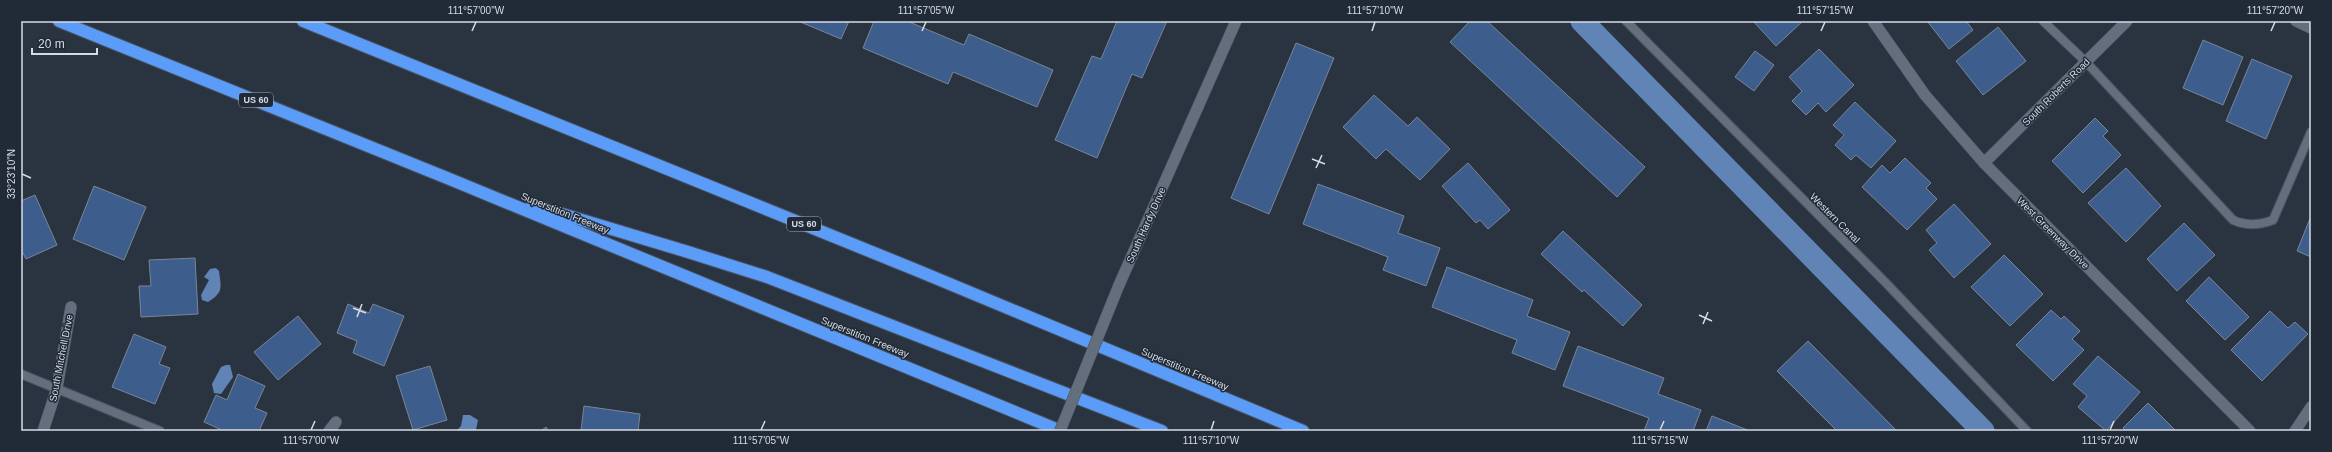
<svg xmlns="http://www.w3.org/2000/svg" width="2332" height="452" font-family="Helvetica,sans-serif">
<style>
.water{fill:#6184b6}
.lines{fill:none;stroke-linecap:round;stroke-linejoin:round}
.canal{stroke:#6184b6;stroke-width:23}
.building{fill:#3d5e8d;stroke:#7a8595}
.service-casing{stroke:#4a515d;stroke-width:10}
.minor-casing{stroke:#4a515d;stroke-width:12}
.tertiary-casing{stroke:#4a515d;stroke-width:12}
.motorway-casing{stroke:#4a515d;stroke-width:14}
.service{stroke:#646f7e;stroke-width:8}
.minor{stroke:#646f7e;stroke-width:11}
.tertiary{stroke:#646f7e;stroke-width:11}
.motorway{stroke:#5a9cf8;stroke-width:12}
.tertiary-bridge-casing{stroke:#4a515d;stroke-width:12;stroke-linecap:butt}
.tertiary-bridge{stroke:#646f7e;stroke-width:11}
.ticks{fill:none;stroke:#d6dce5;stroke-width:1.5}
.labels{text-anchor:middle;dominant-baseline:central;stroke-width:3;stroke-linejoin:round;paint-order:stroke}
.shield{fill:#212a37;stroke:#a0a7b1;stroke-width:1}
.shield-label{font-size:9px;font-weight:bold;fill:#d6dce5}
.street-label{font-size:10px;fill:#d6dce5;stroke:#212a37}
.neatline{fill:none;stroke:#d6dce5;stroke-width:1.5}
.ticks-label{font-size:10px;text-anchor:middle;fill:#d6dce5}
</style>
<rect width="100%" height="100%" fill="#2a3441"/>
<g class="water">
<path d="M 216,268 L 219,271 C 221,288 224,292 208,302 L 202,300 L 201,295 L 209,280 L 204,277 L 210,269 Z"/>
<polygon points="226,365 230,365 233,377 221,394 214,393 212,384 221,367"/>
<polygon points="463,415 470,415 478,420 476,430 456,431 461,426"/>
</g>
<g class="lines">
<polyline class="canal" points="1582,21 1983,431"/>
</g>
<g class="building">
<polygon points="798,21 849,21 841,39"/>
<polygon points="874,21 907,21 964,45 969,34 1053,70 1037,107 953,72 948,84 863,48"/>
<polygon points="1117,21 1167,21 1142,78 1132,74 1097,158 1055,140 1092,56 1101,59"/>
<polygon points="1470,21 1487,21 1645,167 1617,197 1450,42"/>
<polygon points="1753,21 1803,21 1776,46"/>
<polygon points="1927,21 1966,21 1973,30 1949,49"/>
<polygon points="1998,27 2026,61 1983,95 1956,61"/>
<polygon points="2203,40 2243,57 2223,105 2183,88"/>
<polygon points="1296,43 1334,58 1269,214 1231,198"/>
<polygon points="1819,49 1854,85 1826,112 1818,103 1806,115 1792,101 1802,91 1789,77"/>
<polygon points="1755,51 1774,65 1754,91 1735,77"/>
<polygon points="2252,59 2292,76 2266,139 2226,121"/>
<polygon points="1374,95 1408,126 1417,117 1450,149 1420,180 1386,149 1376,159 1343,127"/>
<polygon points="1855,102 1896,141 1871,168 1856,155 1851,160 1835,145 1844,135 1833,125"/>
<polygon points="2095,118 2108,131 2103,136 2121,155 2083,193 2052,161"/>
<polygon points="1905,158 1931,183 1926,188 1937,199 1907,230 1862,187 1882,165 1890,173"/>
<polygon points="1468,163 1510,210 1488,229 1480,220 1476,223 1442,186"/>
<polygon points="2126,168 2161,206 2126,242 2088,203"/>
<polygon points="1318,184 1404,216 1398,233 1440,248 1426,286 1383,270 1388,257 1303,224"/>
<polygon points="94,186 146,207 124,260 73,239"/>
<polygon points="35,195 57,245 26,259 21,249 21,201"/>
<polygon points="1954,204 1991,244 1954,278 1929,250 1937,243 1926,230"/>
<polygon points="2311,216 2311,257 2297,251"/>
<polygon points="2184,223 2215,255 2177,291 2147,259"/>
<polygon points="1563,231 1642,305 1623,326 1584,290 1582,292 1541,254"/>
<polygon points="2004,255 2043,294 2010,326 1971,287"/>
<polygon points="195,258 198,314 141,317 139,286 151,286 149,260"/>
<polygon points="1447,267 1533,300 1527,316 1570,332 1555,370 1512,353 1517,340 1432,307"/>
<polygon points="2209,277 2249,317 2225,340 2186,301"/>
<polygon points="348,304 369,313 373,304 404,316 384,366 353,353 357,341 337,333"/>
<polygon points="2051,310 2061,319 2064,316 2080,331 2072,339 2084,350 2053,381 2016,345"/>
<polygon points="2270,311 2288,328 2295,322 2308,334 2262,381 2231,350"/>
<polygon points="298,316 321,344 278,380 254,352"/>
<polygon points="134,334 166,347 159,364 170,368 155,404 112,387"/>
<polygon points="1808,341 1897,431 1837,431 1777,371"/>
<polygon points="1578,346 1664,378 1658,394 1701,410 1693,431 1644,431 1649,418 1563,386"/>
<polygon points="2098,356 2140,392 2106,431 2078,407 2087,396 2073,384"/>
<polygon points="430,366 447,420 413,430 396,376"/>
<polygon points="238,374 265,386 255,408 267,413 259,431 224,431 204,422 216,395 227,400"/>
<polygon points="2148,403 2176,431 2126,431 2123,428"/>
<polygon points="584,406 640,414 638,431 581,431"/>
<polygon points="1712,416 1750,431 1706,431"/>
<polygon points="546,427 549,431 541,431"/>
</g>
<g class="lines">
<g class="service-casing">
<g id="service">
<polyline points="1626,21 1887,284 2027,431"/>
<path d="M 2043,21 L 2086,62 L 2233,220 C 2246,226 2260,225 2273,220 L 2311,132"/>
<polyline points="21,374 160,431"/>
</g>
</g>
<g class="minor-casing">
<g id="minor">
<polyline points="1873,21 1925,95 1984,163 2250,431"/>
<polyline points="2296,21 2311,28"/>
<polyline points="1984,163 2127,21"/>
<polyline points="43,431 57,388 71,307"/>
<polyline points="329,431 336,422"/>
<polyline points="2295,431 2311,407"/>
</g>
</g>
<g class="tertiary-casing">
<polyline id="tertiary" points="1119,285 1236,21"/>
</g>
<g class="motorway-casing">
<g id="motorway">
<polyline points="59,21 452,180 1061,431"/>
<polyline points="303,21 921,272 1303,431"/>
<polyline points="532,205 688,252 767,277 1162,431"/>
</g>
</g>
<use href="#service" class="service"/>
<use href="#minor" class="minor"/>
<use href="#tertiary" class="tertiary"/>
<use href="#motorway" class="motorway"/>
<g class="tertiary-bridge-casing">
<polyline id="tertiary-bridge" points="1060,431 1119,285"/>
</g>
<use href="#tertiary-bridge" class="tertiary-bridge"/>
</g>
<path class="ticks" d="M 472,31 L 476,22M 922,31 L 926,22M 1372,31 L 1375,22M 1821,31 L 1825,22M 2271,31 L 2275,22M 1312,159 L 1325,164M 1316,168 L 1322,155M 22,174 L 31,178M 353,308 L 366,313M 1699,315 L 1712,321M 357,317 L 362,304M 1703,324 L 1708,312M 311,430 L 315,421M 761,430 L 765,421M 1211,430 L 1214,421M 1660,430 L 1664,421M 2110,430 L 2114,421"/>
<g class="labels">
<g class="shield">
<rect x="239" y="93" width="34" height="14" rx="3"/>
<rect x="787" y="217" width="34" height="14" rx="3"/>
</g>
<g class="shield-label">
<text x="256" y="100">US 60</text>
<text x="804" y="224">US 60</text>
</g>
<g class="street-label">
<text transform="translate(2056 92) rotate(-45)">South Roberts Road</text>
<text transform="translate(565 213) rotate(22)">Superstition Freeway</text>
<text transform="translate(1835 218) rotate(45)">Western Canal</text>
<text transform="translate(1146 225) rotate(-66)">South Hardy Drive</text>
<text transform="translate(2053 233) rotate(45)">West Greenway Drive</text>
<text transform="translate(865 337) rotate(22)">Superstition Freeway</text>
<text transform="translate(61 358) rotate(-79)">South Mitchell Drive</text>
<text transform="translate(1185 369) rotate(23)">Superstition Freeway</text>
</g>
</g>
<rect width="2332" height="452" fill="none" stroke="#212a37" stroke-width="44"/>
<path d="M32 48v6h65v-6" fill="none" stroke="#d6dce5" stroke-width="2"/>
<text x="38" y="48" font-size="12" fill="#d6dce5" stroke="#212a37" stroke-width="3" paint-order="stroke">20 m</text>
<rect x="22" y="22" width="2288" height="408" class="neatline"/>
<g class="ticks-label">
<text x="476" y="14">111°57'00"W</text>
<text x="926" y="14">111°57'05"W</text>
<text x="1375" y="14">111°57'10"W</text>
<text x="1825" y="14">111°57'15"W</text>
<text x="2275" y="14">111°57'20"W</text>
<text transform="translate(11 174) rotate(-90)" y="4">33°23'10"N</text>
<text x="311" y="444">111°57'00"W</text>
<text x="761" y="444">111°57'05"W</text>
<text x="1211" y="444">111°57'10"W</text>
<text x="1660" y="444">111°57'15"W</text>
<text x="2110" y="444">111°57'20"W</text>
</g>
</svg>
